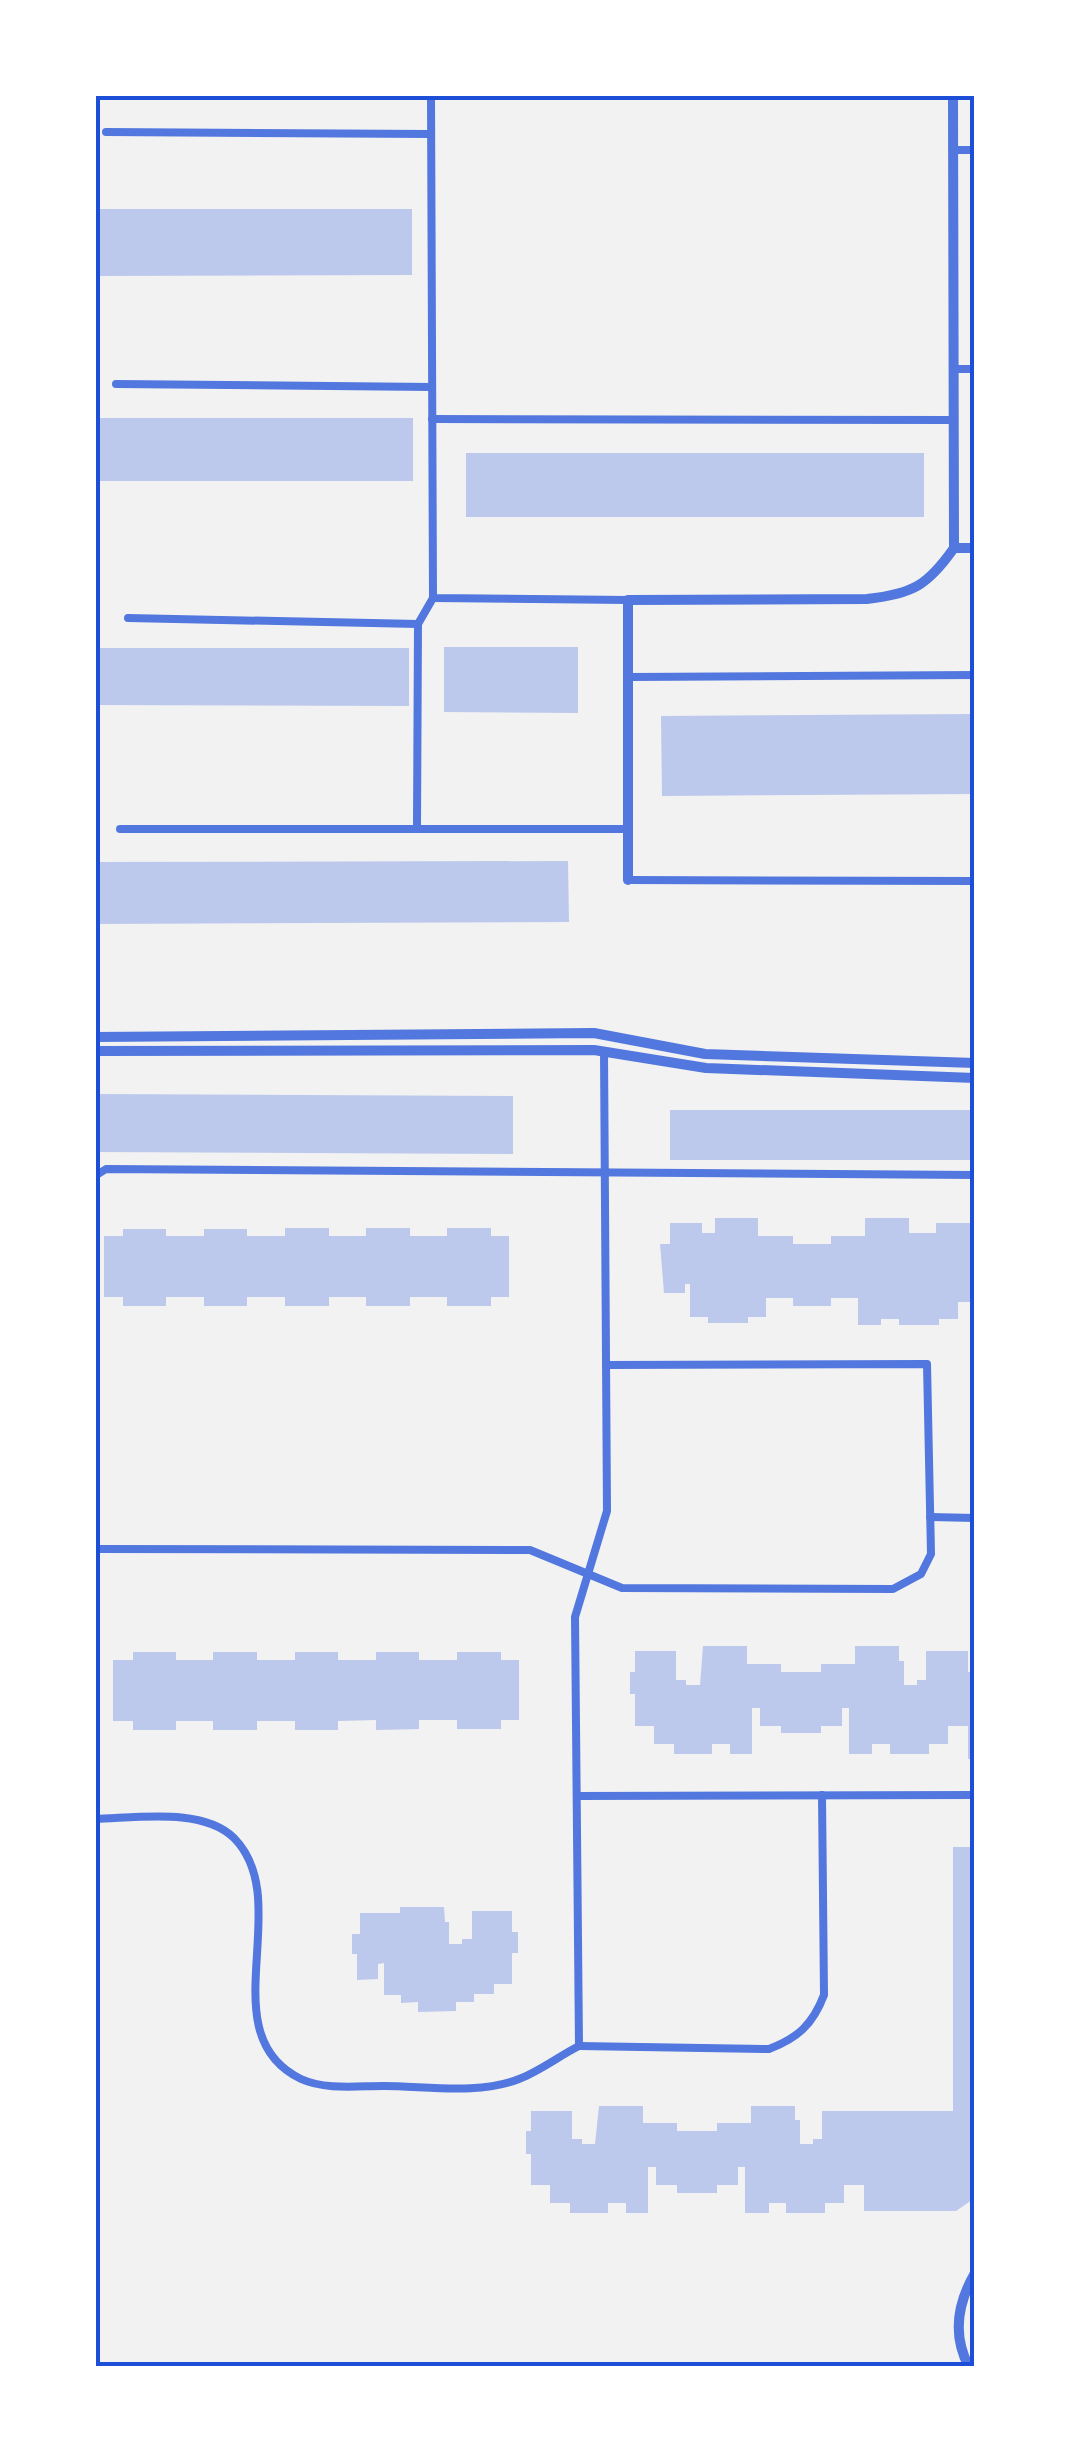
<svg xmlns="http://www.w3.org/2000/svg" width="1070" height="2462" font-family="'PT Sans Narrow',sans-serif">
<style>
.building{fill:#bdc9ec}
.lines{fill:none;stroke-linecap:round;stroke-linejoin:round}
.service{stroke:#5277de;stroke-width:8}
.minor{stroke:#5277de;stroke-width:10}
.neatline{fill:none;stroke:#1d4ed8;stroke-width:4}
</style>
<rect width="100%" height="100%" fill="#f2f2f2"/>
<g class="building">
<polygon points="95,209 412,209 412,275 95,276"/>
<rect x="95" y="418" width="318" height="63"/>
<rect x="466" y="453" width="458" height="64"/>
<polygon points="444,647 578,647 578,713 444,712"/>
<polygon points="95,648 409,648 409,706 95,705"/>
<polygon points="975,714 975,794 662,796 661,716"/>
<polygon points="568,861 569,922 95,924 95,862"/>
<polygon points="95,1094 513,1096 513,1154 95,1152"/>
<rect x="670" y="1110" width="305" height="50"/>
<polygon points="715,1218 758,1218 758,1236 793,1236 793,1244 831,1244 831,1236 865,1236 865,1218 909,1218 909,1233 936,1233 936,1223 975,1223 975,1302 958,1302 958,1319 939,1319 939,1325 899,1325 899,1319 881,1319 881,1325 858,1325 858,1298 831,1298 831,1306 793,1306 793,1298 766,1298 766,1317 748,1317 748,1323 708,1323 708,1317 690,1317 690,1284 685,1284 685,1293 664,1293 660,1244 670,1244 670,1223 702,1223 702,1233 715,1233"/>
<polygon points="285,1228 329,1228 329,1236 366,1236 366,1228 410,1228 410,1236 447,1236 447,1228 491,1228 491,1236 509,1236 509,1297 491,1297 491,1306 447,1306 447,1297 410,1297 410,1306 366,1306 366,1297 329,1297 329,1306 285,1306 285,1297 247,1297 247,1306 204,1306 204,1297 166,1297 166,1306 123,1306 123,1297 104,1297 104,1236 123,1236 123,1229 166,1229 166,1236 204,1236 204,1229 247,1229 247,1236 285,1236"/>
<polygon points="703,1646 747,1646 747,1664 781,1664 781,1672 821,1672 821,1664 855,1664 855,1646 899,1646 899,1661 904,1661 904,1685 917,1685 917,1680 926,1680 926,1651 968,1651 968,1672 972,1672 972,1694 975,1694 975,1759 968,1759 968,1726 948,1726 948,1744 929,1744 929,1754 890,1754 890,1744 872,1744 872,1754 849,1754 849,1708 842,1708 842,1726 821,1726 821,1733 781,1733 781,1726 760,1726 760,1708 752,1708 752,1754 730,1754 730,1744 712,1744 712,1754 674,1754 674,1744 654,1744 654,1726 635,1726 635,1694 630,1694 630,1672 635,1672 635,1651 676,1651 676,1680 686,1680 686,1685 700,1685"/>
<polygon points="133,1652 176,1652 176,1660 213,1660 213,1652 257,1652 257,1660 295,1660 295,1652 338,1652 338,1660 376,1660 376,1652 419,1652 419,1660 457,1660 457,1652 501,1652 501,1660 519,1660 519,1720 501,1720 501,1729 457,1729 457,1720 419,1720 419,1729 376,1730 376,1720 338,1721 338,1730 295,1730 295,1721 257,1721 257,1730 213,1730 213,1721 176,1721 176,1730 133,1730 133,1721 113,1721 113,1660 133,1660"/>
<polygon points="953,1847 975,1847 975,2198 956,2211 864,2211 864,2185 844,2185 844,2203 825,2203 825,2213 786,2213 786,2203 769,2203 769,2213 745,2213 745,2167 738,2167 738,2185 717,2185 717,2193 677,2193 677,2185 656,2185 656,2167 648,2167 648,2213 626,2213 626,2203 608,2203 608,2213 570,2213 570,2203 550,2203 550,2185 531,2185 531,2154 526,2154 526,2131 531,2131 531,2111 572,2111 572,2139 582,2139 582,2144 595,2144 599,2106 643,2106 643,2123 677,2123 677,2131 717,2131 717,2123 751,2123 751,2106 795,2106 795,2120 800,2120 800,2144 813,2144 813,2139 822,2139 822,2111 953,2111"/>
<polygon points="400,1907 444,1907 445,1922 449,1922 449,1944 462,1944 462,1939 472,1939 472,1911 512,1911 512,1932 518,1932 518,1953 512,1953 512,1984 494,1984 494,1994 474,1994 474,2002 456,2002 456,2011 418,2012 418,2002 401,2003 401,1995 384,1995 384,1963 378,1964 378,1979 357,1980 357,1954 352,1954 352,1934 360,1934 360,1913 400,1913"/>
</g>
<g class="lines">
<g class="service">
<polyline points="431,95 433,598 628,600"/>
<polyline points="106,132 431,134"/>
<polyline points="954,150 975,150"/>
<polyline points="954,369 975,369"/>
<polyline points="116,384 432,387"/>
<polyline points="432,419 954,420"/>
<polyline points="128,618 418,624"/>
<polyline points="629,677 975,675"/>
<polyline points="417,826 418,624 433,598"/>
<polyline points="120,829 629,829"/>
<polyline points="628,880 975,881"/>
<polyline points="95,1176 106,1169 975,1175"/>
<polyline points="930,1517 975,1518"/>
<polyline points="95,1549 530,1550 622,1588 893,1589 921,1574 931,1554 927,1364 606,1365"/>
<polyline points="577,1796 975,1795"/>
<path d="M 95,1819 C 136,1818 203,1807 234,1838 C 297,1902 208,2034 301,2079 C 325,2090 357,2086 383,2086 C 426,2086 479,2095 519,2079 C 540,2071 559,2056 579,2046 L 575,1617 L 607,1511 L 604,1051"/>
<path d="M 579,2046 L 769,2049 C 798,2038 813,2024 824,1995 L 822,1795"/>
</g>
<g class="minor">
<polyline points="954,548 975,548"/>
<path d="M 628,880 L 628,600 L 867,599 C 913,594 928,585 954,548 L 953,95"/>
<polyline points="95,1037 594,1033 705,1054 975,1063"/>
<polyline points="95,1051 594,1050 706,1068 975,1078"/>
<path d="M 969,2367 C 952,2335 957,2304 975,2273"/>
</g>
</g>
<rect width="1070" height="2462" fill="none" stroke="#ffffff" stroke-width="195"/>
<rect x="98" y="98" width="874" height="2266" class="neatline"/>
</svg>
